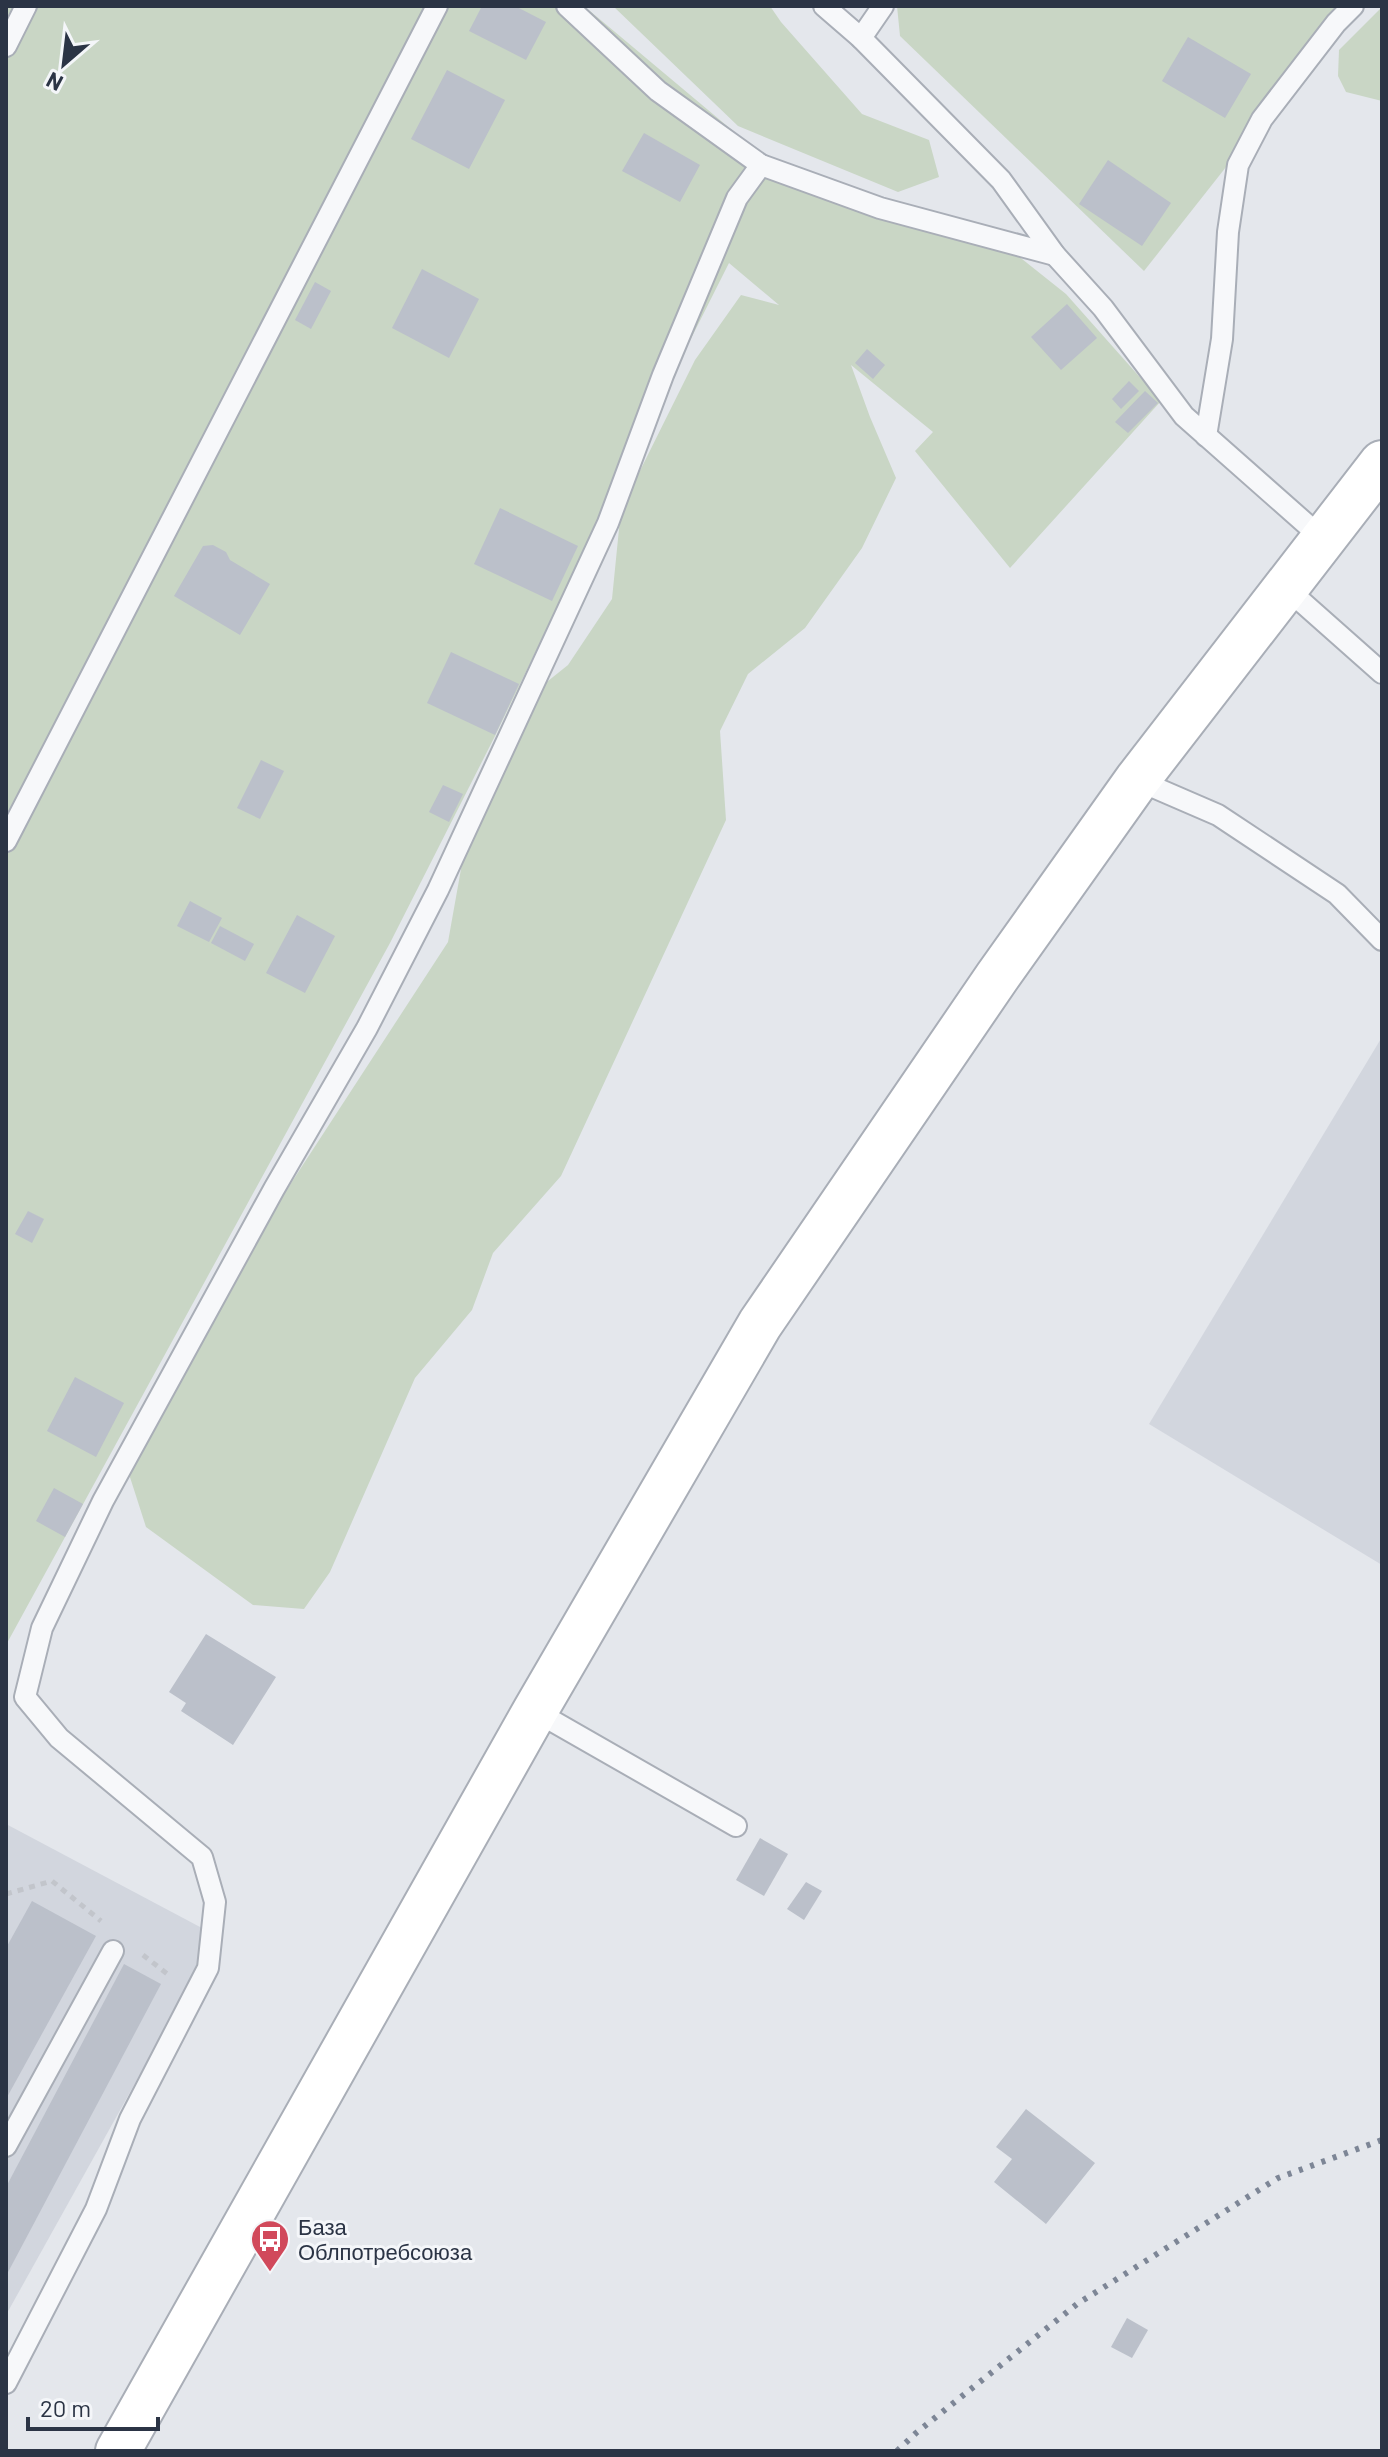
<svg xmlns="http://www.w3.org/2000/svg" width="1388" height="2457" font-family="Barlow,sans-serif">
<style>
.built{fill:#d2d6de}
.green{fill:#c9d6c5}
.building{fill:#bbc0ca}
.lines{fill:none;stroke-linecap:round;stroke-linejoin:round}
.lane-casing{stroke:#a9aeb7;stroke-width:24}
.secondary-casing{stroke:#a9aeb7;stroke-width:48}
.path{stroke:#c2c5cb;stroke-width:5;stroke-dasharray:6 6;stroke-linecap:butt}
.lane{stroke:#f7f8fa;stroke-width:20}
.secondary{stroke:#fff;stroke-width:44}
.rail{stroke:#7d8696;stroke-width:6;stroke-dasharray:4 8;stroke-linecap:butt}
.labels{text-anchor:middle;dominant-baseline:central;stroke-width:6;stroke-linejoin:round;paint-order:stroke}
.poi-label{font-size:22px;fill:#2b3445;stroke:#f4f6f9;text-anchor:start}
</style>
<rect width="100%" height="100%" fill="#e4e7ec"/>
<g class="built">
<polygon points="1382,1037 1382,1565 1149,1424"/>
<polygon points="6,1824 217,1936 6,2315"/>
</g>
<g class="green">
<polygon points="6,6 584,6 751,146 791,187 978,240 1017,255 1066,294 1161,401 1010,568 915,451 933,432 851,365 870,417 896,478 862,548 805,628 748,674 720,731 726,820 561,1176 493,1253 472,1310 415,1378 330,1572 304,1609 253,1605 146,1527 128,1471 269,1217 448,942 466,841 533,693 568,665 612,599 621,509 695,360 741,295 779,305 729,263 586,547 495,736 390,943 6,1645"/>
<polygon points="613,6 770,6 781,22 862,114 929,140 939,177 898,192 738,126"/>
<polygon points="897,6 1353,6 1144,271 900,36"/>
<polygon points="1382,7 1382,101 1346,92 1338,76 1339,50"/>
</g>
<g class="building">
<polygon points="482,6 515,6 546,22 526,60 469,31"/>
<polygon points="1188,37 1251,74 1225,118 1162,81"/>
<polygon points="447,70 505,100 469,169 411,139"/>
<polygon points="644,133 700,165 680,202 622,171"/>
<polygon points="1108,160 1171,203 1142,246 1079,204"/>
<polygon points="422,269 479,299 449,358 392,328"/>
<polygon points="315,282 331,291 311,329 295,320"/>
<polygon points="1067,304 1097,338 1061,370 1031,337"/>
<polygon points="867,349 885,365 873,379 855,363"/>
<polygon points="1129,381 1139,391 1121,409 1112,399"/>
<polygon points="1145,391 1158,403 1128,433 1115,422"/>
<polygon points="500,508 578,546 552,601 474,564"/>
<polygon points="213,545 226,552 230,560 270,584 240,635 174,596 203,546"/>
<polygon points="451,652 519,684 495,735 427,703"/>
<polygon points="261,760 284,771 260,819 237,808"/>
<polygon points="443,785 463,794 449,822 429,812"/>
<polygon points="190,901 222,918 209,942 177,926"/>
<polygon points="297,915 335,936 305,993 266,973"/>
<polygon points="220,926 254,944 245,961 211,943"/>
<polygon points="28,1211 44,1219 32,1243 15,1234"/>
<polygon points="75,1377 124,1403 96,1457 47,1431"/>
<polygon points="54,1488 83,1504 65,1537 36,1521"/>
<polygon points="206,1634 276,1677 233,1745 181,1711 186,1703 169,1692"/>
<polygon points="760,1838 788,1854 764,1896 736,1880"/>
<polygon points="806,1882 822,1891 804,1920 787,1909"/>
<polygon points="32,1901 96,1936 6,2099 6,1948"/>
<polygon points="124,1964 161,1984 6,2276 6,2187"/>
<polygon points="1026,2109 1095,2163 1046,2224 994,2182 1012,2159 996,2147"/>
<polygon points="1127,2318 1148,2330 1132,2358 1111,2347"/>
</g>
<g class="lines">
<g class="lane-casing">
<g id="lane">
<polyline points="567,6 658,91 761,165 880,208 1055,255"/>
<polyline points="824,6 861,38 1001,180 1055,255 1103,308 1184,416 1322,538"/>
<polyline points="861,38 883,6"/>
<polyline points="6,46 26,6"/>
<polyline points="1206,436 1222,339 1228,232 1238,165 1262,119 1336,23 1353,6"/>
<polyline points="1285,587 1382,673"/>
<polyline points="1137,780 1218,815 1337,894 1382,940"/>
<polyline points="6,841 437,6"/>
<polyline points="535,1711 736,1826"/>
<polyline points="6,2146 113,1951"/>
<polyline points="6,2383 96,2209 130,2119 208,1968 215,1902 202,1857 59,1738 25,1697 42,1628 103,1501 274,1189 367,1028 438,890 608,523 663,375 737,198 761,165"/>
</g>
</g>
<g class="secondary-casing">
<polyline id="secondary" points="118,2451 535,1711 760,1324 997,977 1137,780 1382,463"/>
</g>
<g class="path">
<polyline points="6,1894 52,1881 101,1921"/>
<polyline points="143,1955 170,1976"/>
</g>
<use href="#lane" class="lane"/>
<use href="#secondary" class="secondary"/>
<polyline class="rail" points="897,2451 916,2433 1077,2304 1125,2274 1278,2178 1382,2140"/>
</g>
<defs>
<g id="bus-pin" transform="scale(2)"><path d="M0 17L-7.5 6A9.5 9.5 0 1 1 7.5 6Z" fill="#d1495b" stroke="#f4f6f9"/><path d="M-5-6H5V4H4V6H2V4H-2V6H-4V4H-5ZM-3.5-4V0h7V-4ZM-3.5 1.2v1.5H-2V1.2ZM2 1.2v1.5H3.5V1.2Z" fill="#fff"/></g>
</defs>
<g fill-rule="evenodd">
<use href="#bus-pin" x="270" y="2239"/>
</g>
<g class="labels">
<g class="poi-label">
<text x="298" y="2226">База<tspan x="298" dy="25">Облпотребсоюза</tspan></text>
</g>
</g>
<rect width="1388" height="2457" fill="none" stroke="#2b3445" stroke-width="16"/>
<g transform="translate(64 64) rotate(208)" stroke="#f4f6f9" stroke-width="6" paint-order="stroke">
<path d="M0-6L14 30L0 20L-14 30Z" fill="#2b3445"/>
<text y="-12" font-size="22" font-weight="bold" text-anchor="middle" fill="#2b3445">N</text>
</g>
<path d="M28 2417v12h130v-12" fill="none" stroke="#2b3445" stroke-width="4"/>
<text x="40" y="2417" font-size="24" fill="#2b3445" stroke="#f4f6f9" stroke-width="6" paint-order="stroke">20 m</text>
</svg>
